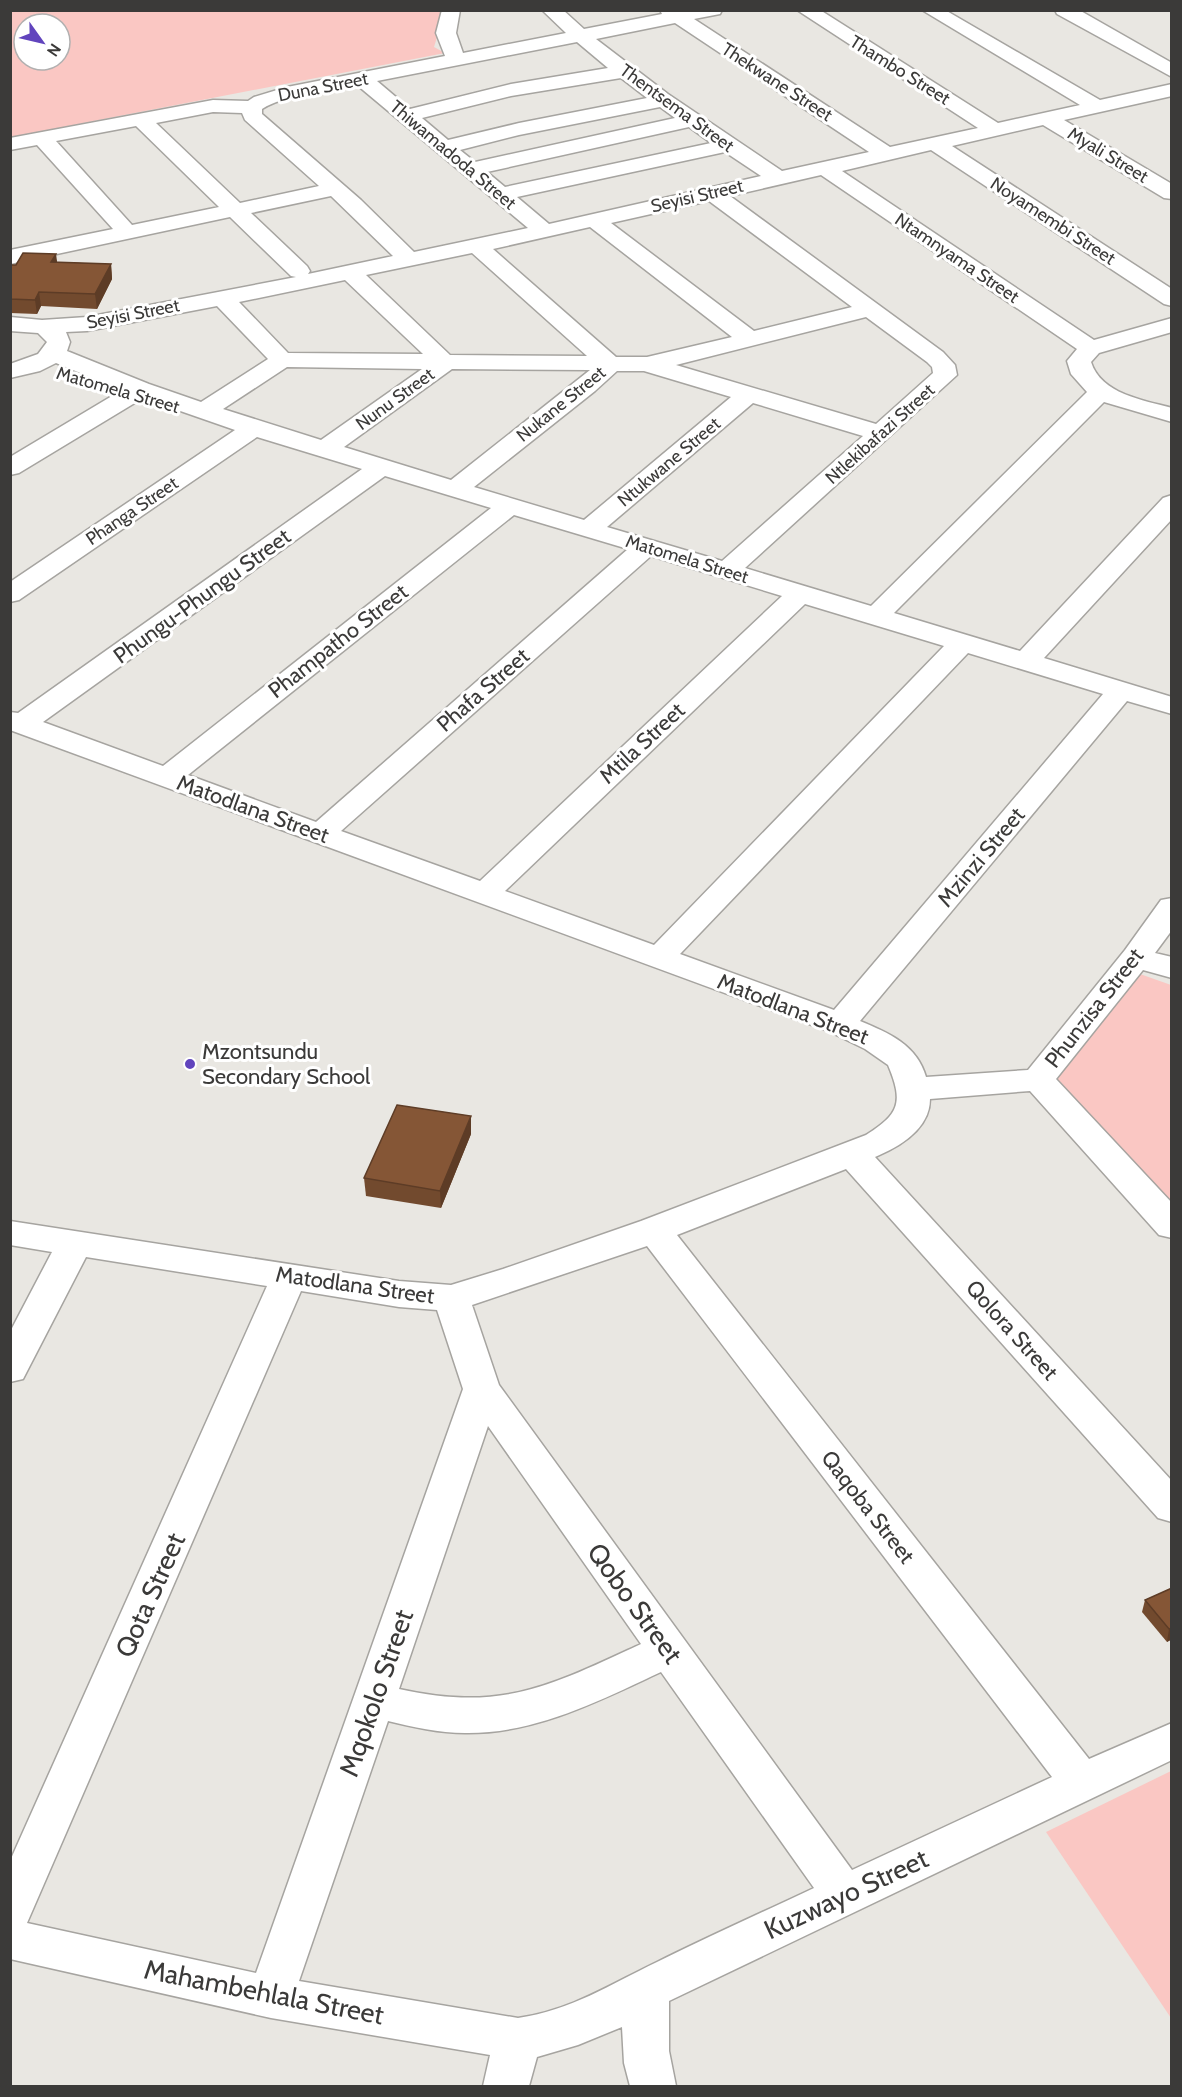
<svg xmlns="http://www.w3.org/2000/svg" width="1182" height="2097" font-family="Cabin,sans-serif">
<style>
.green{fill:#fac7c3;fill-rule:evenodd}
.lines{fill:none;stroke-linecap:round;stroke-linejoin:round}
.minor-casing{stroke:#a6a4a0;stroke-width:3}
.minor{fill:#fff;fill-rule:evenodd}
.wall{fill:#724a2e}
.shaded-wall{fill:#5d3c26}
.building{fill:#855636;stroke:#5d3c26;stroke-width:1.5}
.poi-dot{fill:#6144bd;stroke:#fff;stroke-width:2}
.labels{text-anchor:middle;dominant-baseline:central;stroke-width:6;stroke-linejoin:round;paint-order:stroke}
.far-street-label{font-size:18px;fill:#3b3a39;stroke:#fff}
.street-label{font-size:22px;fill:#3b3a39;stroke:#fff}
.poi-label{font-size:22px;fill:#3b3a39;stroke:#fff;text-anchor:start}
.near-street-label{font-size:27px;fill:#3b3a39;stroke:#fff}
</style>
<rect width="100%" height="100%" fill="#e9e7e2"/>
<g class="green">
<path d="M 11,11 L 445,11 L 434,47 L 445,53 L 11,137 ZM 24,24 L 60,24 L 60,60 L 24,60 Z"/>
<polygon points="1140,974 1171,985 1171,1206 1054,1080"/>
<polygon points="1171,1771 1171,2018 1046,1832"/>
</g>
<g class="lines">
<g class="minor-casing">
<g id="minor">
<path d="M 442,10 L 460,10 L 456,33 L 463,53 L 566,33 L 542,10 L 563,10 L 584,29 L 662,14 L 660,10 L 722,10 L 720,14 L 694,19 L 890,147 L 978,128 L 797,10 L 820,10 L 998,123 L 1080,105 L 922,10 L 945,10 L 1100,100 L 1172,84 L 1172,96 L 1064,120 L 1172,184 L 1172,199 L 1164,198 L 1043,125 L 952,146 L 1172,289 L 1172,306 L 1164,304 L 931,150 L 842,171 L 1094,340 L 1172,318 L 1172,332 L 1099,353 L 1091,362 C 1101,394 1143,400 1172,408 L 1172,422 L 1104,402 L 894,613 L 1020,651 L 1163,498 L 1172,495 L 1172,519 L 1044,658 L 1172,697 L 1172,714 L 1127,701 L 860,1021 C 889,1033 917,1045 926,1077 L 1028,1070 L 1125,950 L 1161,900 L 1172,898 L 1172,930 L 1155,953 L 1172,957 L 1172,978 L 1143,970 L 1056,1079 L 1172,1203 L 1172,1238 L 1159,1235 L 1030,1091 L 930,1099 C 930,1129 899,1147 875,1157 L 1172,1481 L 1172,1522 L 1158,1518 L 846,1169 L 677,1235 L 1089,1759 L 1172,1723 L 1172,1760 L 669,2001 L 669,2051 L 676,2086 L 630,2086 L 624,2063 L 622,2027 L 578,2045 L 537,2057 L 529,2086 L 483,2086 L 490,2055 L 271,2018 L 10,1959 L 10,1861 L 267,1286 L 86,1257 L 23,1379 L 10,1382 L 10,1332 L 52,1252 L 10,1245 L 10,1221 L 399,1281 L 451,1285 L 503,1269 L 641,1221 L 866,1135 C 899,1114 904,1103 888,1065 L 865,1049 L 828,1031 L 10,730 L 10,712 L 18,713 L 362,469 L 257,437 L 19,600 L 10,602 L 10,582 L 235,430 L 143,398 L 19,473 L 10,475 L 10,457 L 122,390 L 56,363 L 40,371 L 10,378 L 10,364 L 38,354 L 47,342 L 38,333 L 10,331 L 10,317 L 42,320 L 87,317 L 296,277 L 291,276 L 230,217 L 10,264 L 10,250 L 113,229 L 37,145 L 10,150 L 10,138 L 213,100 L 248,101 L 254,97 L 287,87 L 445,56 L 436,33 ZM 675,23 L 869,152 L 782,171 L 668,94 L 596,39 ZM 577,42 L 608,68 L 511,84 L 410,109 L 377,81 ZM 621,78 L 647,98 L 519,123 L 448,140 L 422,118 L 511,96 ZM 357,85 L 528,228 L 414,252 L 361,200 L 262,114 L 262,109 C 285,94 330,91 357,85 ZM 660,107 L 675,118 L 475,162 L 460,150 L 519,135 ZM 213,112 L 242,113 L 245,120 L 319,186 L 240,203 L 156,123 ZM 136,126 L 219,207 L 132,225 L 56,141 ZM 689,127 L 711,143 L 505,187 L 487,172 ZM 725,152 L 761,176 L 549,224 L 517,197 ZM 821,175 L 1077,349 L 1067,361 L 1071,374 L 1087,392 L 871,606 L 745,568 L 957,375 L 955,365 L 943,352 L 730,196 ZM 331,196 L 393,256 L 308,274 L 310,271 L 307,266 L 251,213 ZM 709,201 L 852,307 L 754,331 L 611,223 ZM 590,227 L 732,337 L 647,357 L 616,357 L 493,249 ZM 472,253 L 587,356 L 450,355 L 366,275 ZM 345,280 L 423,354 L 288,353 L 239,302 ZM 217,306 L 268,359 L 201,402 L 149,384 L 67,351 L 70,342 L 66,332 L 87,331 ZM 866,317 L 927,362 L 932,367 L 933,373 L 876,424 L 676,365 ZM 287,367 L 422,369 L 321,440 L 223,409 ZM 452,369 L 590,370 L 451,480 L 344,447 ZM 617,371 L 644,371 L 731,397 L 584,520 L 474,487 L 595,391 ZM 753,403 L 863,436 L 722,561 L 607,527 ZM 385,476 L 491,508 L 163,766 L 43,722 ZM 514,515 L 628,549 L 316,822 L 188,775 ZM 651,556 L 782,596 L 480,881 L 341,831 ZM 805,604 L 944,646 L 654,945 L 505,891 ZM 968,653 L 1103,694 L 834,1010 L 680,954 ZM 647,1246 L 1052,1777 L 852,1870 L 499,1385 L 472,1305 ZM 301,1291 L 399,1307 L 437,1310 L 463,1389 L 256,1973 L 27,1923 ZM 488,1426 L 641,1644 C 550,1686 502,1712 399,1689 ZM 661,1672 L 814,1888 C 761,1913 709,1936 657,1962 C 609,1985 572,2010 518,2018 L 299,1981 L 388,1721 C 413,1727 439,1733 465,1733 C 535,1734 599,1701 661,1672 Z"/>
<polygon points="1055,10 1079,10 1172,63 1172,77 1057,14"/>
</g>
</g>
<use href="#minor" class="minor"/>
</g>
<g class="wall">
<polygon points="57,262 111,264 112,279 97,309 41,306 37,314 10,313 10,267"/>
<polygon points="471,1134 441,1208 366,1196 364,1178"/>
<polygon points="1172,1588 1172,1639 1167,1642 1142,1612 1145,1600"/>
</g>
<g class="shaded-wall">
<polygon points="56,254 58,268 51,262"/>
<polygon points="111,264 112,279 97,309 95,294"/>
<polygon points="39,292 41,306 37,314 35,300"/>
<polygon points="471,1116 471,1134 441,1208 440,1191"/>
<polygon points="1172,1628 1172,1639 1167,1642 1169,1629"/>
</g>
<g class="building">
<polygon points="23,253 56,254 51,262 111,264 95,294 39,292 35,300 10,299 10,267 11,265 16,265"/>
<polygon points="397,1105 471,1116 440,1191 364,1178"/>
<polygon points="1172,1588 1172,1628 1169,1629 1145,1600"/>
</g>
<circle class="poi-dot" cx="190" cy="1064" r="6"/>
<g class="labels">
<g class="far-street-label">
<text transform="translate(900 70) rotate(32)">Thambo Street</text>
<text transform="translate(777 82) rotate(33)">Thekwane Street</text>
<text transform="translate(323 87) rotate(-11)">Duna Street</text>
<text transform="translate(677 108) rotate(36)">Thentsema Street</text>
<text transform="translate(453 155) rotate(40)">Thiwamadoda Street</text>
<text transform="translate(1108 155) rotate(31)">Myali Street</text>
<text transform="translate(697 196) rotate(-13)">Seyisi Street</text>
<text transform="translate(1053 221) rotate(33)">Noyamembi Street</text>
<text transform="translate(957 258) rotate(34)">Ntamnyama Street</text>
<text transform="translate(133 314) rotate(-11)">Seyisi Street</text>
<text transform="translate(118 390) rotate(16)">Matomela Street</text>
<text transform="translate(395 399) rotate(-36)">Nunu Street</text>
<text transform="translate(561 404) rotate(-39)">Nukane Street</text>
<text transform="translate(880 434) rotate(-42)">Ntlekibafazi Street</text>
<text transform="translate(669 462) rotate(-40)">Ntukwane Street</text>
<text transform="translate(132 511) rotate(-34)">Phanga Street</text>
<text transform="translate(687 559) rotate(17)">Matomela Street</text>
</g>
<g class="street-label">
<text transform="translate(202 596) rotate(-36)">Phungu-Phungu Street</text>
<text transform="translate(338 641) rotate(-38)">Phampatho Street</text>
<text transform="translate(483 690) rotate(-41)">Phafa Street</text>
<text transform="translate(642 743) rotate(-43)">Mtila Street</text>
<text transform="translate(253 809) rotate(20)">Matodlana Street</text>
<text transform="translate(981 857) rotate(-50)">Mzinzi Street</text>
<text transform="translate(1094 1008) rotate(-52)">Phunzisa Street</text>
<text transform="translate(793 1009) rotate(21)">Matodlana Street</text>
<text transform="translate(355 1285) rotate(8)">Matodlana Street</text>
<text transform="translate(1012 1330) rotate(48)">Qolora Street</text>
<text transform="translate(868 1507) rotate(52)">Qaqoba Street</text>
</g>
<g class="poi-label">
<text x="202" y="1051">Mzontsundu<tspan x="202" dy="25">Secondary School</tspan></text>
</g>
<g class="near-street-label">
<text transform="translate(150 1595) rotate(-66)">Qota Street</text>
<text transform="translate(635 1603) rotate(54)">Qobo Street</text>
<text transform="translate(376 1693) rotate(-71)">Mqokolo Street</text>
<text transform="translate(846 1894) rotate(-25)">Kuzwayo Street</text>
<text transform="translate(264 1992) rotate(11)">Mahambehlala Street</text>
</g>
</g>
<rect width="1182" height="2097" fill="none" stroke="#3b3a39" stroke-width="24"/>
<g transform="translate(42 42) rotate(124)"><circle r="28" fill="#ffffff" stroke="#b1b0b0" stroke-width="1.5"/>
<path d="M0-4.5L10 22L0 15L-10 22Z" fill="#6144bd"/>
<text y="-9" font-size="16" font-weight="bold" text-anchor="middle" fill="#3b3a39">N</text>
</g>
</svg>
